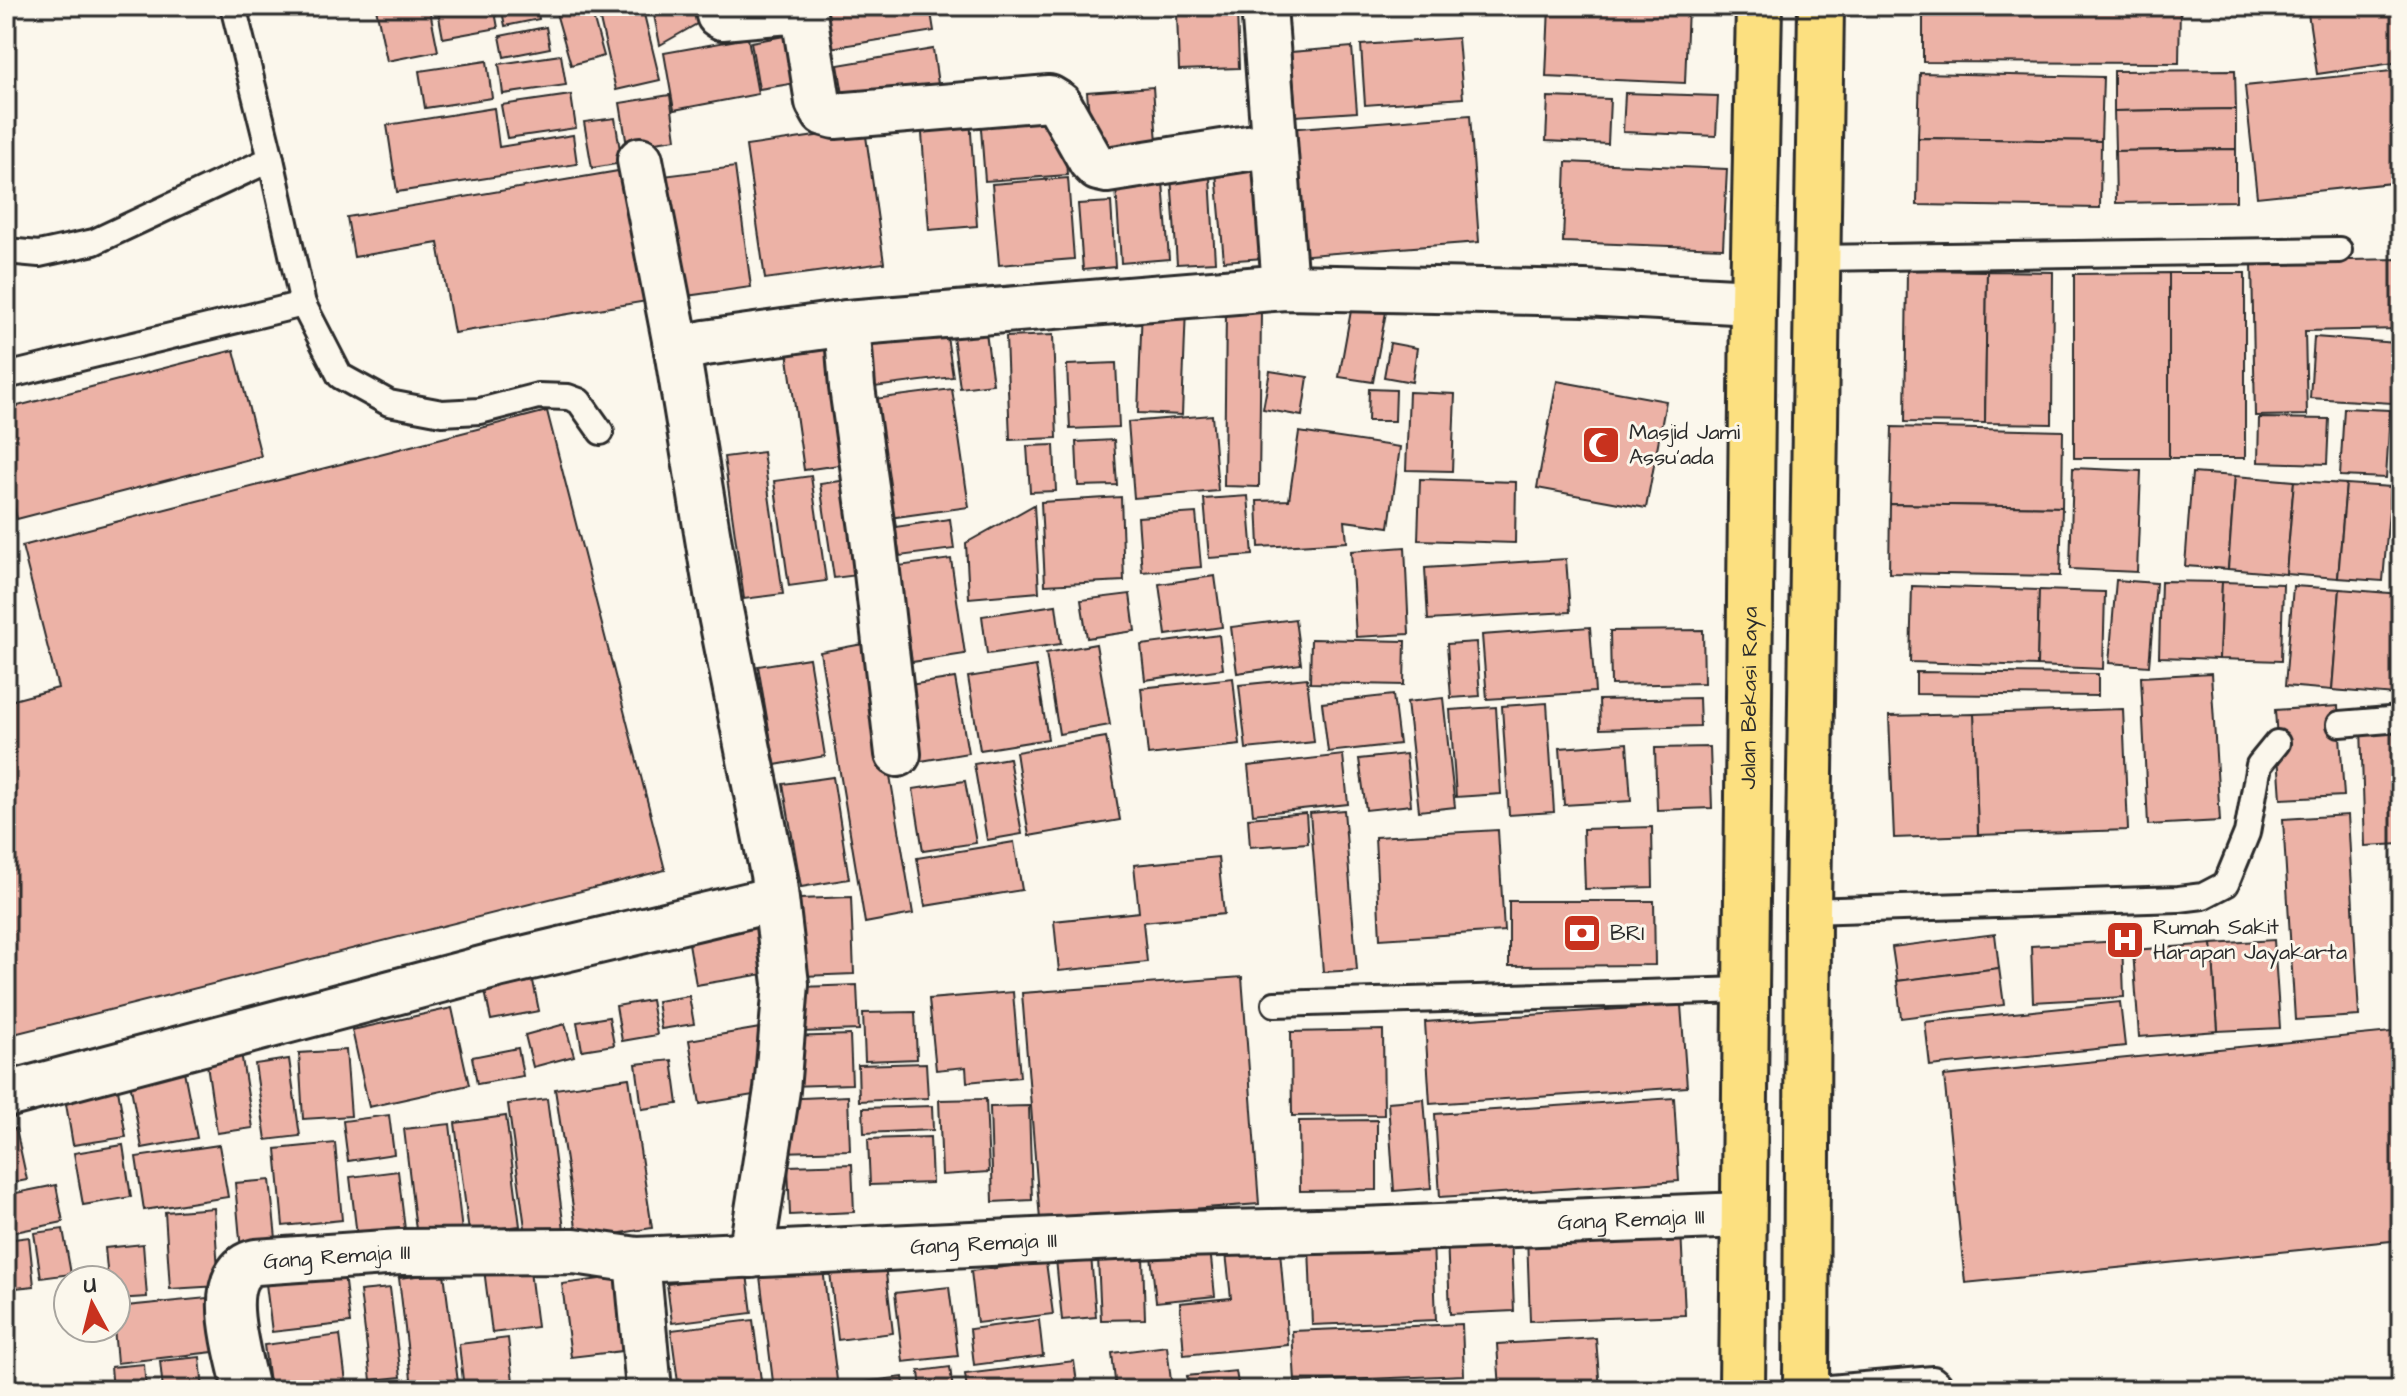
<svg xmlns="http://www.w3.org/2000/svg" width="2407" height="1396" font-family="'Architects Daughter',sans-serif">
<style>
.building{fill:#ecb2a6;stroke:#2b2b2b;stroke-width:2}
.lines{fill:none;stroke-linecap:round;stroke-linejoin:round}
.lane-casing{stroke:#2b2b2b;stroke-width:30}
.street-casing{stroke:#2b2b2b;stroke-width:50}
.primary-casing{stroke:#2b2b2b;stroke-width:50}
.lane{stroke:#fbf7ec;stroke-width:24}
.street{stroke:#fbf7ec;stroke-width:44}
.primary{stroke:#fce080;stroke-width:44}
.labels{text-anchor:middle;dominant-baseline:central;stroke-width:6;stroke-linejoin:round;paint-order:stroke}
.poi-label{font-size:22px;fill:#2b2b2b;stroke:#fbf7ec;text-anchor:start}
.street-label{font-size:22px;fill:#2b2b2b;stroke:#fbf7ec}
</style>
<rect width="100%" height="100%" fill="#fbf7ec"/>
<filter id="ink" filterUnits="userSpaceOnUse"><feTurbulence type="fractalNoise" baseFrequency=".0125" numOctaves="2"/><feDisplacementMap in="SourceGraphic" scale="16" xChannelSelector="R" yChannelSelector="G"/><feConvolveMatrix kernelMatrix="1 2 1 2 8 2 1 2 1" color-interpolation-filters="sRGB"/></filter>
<g filter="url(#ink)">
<g class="building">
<polygon points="384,6 429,6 438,51 387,61 376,8"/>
<polygon points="437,6 494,6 498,28 443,38"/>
<polygon points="501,6 537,6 539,19 505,26"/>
<polygon points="554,6 590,6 604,56 571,65"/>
<polygon points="619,6 642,6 660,80 616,90 598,11"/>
<polygon points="711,6 702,21 660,45 654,15"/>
<polygon points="823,6 930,6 934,31 830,48"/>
<polygon points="1549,6 1688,6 1685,83 1546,77"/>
<polygon points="1923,6 2180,6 2179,63 1923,62"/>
<polygon points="2307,6 2401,6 2401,62 2317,74"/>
<polygon points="1237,10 1239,68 1179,70 1177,13"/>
<polygon points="546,27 550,48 504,57 500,36"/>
<polygon points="801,33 809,81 759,89 751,42"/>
<polygon points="748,38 758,94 674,110 664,53"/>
<polygon points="1458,38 1463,98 1365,105 1361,45"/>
<polygon points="1352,47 1357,112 1296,116 1291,52"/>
<polygon points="933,49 939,91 845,106 838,65"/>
<polygon points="561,55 566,85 503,94 499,64"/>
<polygon points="487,61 492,98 425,108 419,71"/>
<polygon points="2235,70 2236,109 2114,111 2114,71"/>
<polygon points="2401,70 2401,182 2257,197 2245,86"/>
<polygon points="1920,73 2103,77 2101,141 1918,138"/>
<polygon points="1153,87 1157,143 1092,148 1087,92"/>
<polygon points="1625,93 1718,96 1716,136 1623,132"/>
<polygon points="571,95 576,128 507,138 501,105"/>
<polygon points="670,95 676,139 627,146 620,103"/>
<polygon points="1548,97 1610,99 1608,144 1546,141"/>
<polygon points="494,108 499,147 573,135 577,164 397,192 387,125"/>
<polygon points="2236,109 2236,149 2115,151 2114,111"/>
<polygon points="1063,110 1067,175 985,181 980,116"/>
<polygon points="1470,115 1479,242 1296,256 1286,129"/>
<polygon points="970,117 977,226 929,230 921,120"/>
<polygon points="615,118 622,163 592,168 584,122"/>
<polygon points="865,129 884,263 765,279 746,146"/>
<polygon points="1918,138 2101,141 2100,208 1917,205"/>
<polygon points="2236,149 2236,201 2116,203 2115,151"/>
<polygon points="1268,156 1277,257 1224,261 1215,161"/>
<polygon points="1209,159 1215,262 1177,264 1170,161"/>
<polygon points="1566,162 1727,169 1723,248 1563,242"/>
<polygon points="735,167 751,287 679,297 663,176"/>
<polygon points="630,169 653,300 454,333 438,243 354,257 347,217"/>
<polygon points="1162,169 1169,259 1121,263 1115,172"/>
<polygon points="1068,178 1074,259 999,265 992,184"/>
<polygon points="1111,202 1115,267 1083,270 1078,204"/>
<polygon points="2399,259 2400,329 2305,331 2307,415 2255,416 2252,262"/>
<polygon points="1907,270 1987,271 1985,423 1905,422"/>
<polygon points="1987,271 2053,272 2052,424 1985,423"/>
<polygon points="2169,273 2169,458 2074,458 2074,274"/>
<rect x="2169" y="273" width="76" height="185"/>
<polygon points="1352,305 1386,312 1373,382 1339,377"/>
<polygon points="1142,306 1186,307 1182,415 1138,413"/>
<polygon points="1226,311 1261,311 1259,487 1224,486"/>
<polygon points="945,323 953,377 867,388 861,334"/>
<polygon points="985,325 993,384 960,388 952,329"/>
<polygon points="841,330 860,462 804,470 785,337"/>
<polygon points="1053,335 1057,438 1010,440 1006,337"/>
<polygon points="2314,337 2397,343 2392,403 2310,398"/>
<polygon points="1390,343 1417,348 1412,382 1384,377"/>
<polygon points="234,350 261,456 17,519 6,475 6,409"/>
<polygon points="1116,363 1119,427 1070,429 1067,365"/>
<polygon points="1270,371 1308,377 1302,416 1263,409"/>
<polygon points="1557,381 1666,401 1646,508 1537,488"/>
<polygon points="952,389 969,507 874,520 858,401"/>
<polygon points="1369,389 1396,390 1395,421 1368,421"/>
<polygon points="1409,392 1455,394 1452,471 1406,470"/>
<polygon points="2344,408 2390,410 2386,478 2340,476"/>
<polygon points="547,411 665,870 6,1036 6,702 58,688 22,546"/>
<polygon points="1212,415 1218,491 1134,498 1128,422"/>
<polygon points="2259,418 2329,419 2327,464 2258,462"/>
<polygon points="1892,427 2063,431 2062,507 1890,504"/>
<polygon points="1299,432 1400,447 1389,527 1345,521 1347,542 1259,547 1257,501 1289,500"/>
<polygon points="1114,440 1117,485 1078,486 1076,442"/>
<polygon points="1054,445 1056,491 1030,492 1027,446"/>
<polygon points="763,452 783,594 744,599 724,457"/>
<polygon points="2401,463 2401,587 2396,587"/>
<polygon points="2073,468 2141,471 2137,572 2070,569"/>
<polygon points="2192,473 2235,476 2228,569 2185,566"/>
<polygon points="811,476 826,581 789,586 774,481"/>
<polygon points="2235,476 2294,481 2286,574 2228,569"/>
<polygon points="861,478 874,573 834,578 820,484"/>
<polygon points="1420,479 1516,482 1515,543 1418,540"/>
<polygon points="2294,481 2346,484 2338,578 2286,574"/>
<polygon points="2346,484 2391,487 2383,581 2338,578"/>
<polygon points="1248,496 1253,555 1209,558 1204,499"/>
<polygon points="1121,497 1124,581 1045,585 1041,502"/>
<polygon points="1890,504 2062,507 2060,576 1889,573"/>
<polygon points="1034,505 1039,592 969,598 966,543"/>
<polygon points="1196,513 1201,567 1142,572 1138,517"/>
<polygon points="950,519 954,549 900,556 895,527"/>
<polygon points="1405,547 1409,634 1356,637 1351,551"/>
<polygon points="951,559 965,654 912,662 898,566"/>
<polygon points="1566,559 1570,612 1428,620 1425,568"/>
<polygon points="1215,576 1222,627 1166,635 1159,584"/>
<polygon points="2116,580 2156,583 2149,666 2109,663"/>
<polygon points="2161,581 2222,582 2219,659 2159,657"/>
<polygon points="2222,582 2283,584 2281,661 2219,659"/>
<polygon points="1912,586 2039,590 2037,666 1910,662"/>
<polygon points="2293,586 2340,589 2332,690 2285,686"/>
<polygon points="2340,589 2401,594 2396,695 2332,690"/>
<polygon points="2039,590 2105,592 2103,669 2037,666"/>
<polygon points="1130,594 1135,631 1087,638 1081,600"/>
<polygon points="1056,605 1061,644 987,654 982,616"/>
<polygon points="1295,619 1301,664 1237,673 1231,627"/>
<polygon points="1590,627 1595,692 1487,699 1482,635"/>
<polygon points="1703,630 1704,683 1611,685 1610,631"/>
<polygon points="1219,635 1223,669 1145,680 1141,645"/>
<polygon points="1311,639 1405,641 1404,685 1310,683"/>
<polygon points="1476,642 1480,696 1451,698 1447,644"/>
<polygon points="868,643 913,914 865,923 820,652"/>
<polygon points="1096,644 1110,725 1059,734 1046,653"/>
<polygon points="809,658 825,756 775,765 758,666"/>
<polygon points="1036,666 1048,739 980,750 968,677"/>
<polygon points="1916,672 2098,674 2098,696 1916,694"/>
<polygon points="2211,673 2220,821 2148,825 2141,677"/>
<polygon points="955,678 968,753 921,761 909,685"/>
<polygon points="1233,678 1240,745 1148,755 1141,688"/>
<polygon points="1307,678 1314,742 1246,749 1239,685"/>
<polygon points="1393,695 1399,744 1328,752 1322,703"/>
<polygon points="1443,698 1455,807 1419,811 1407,702"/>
<polygon points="1699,698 1700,726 1600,729 1599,700"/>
<polygon points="1547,703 1554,812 1509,815 1502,706"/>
<polygon points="2338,706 2344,796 2281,799 2275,710"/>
<polygon points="1496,707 1501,794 1456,797 1450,710"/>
<polygon points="2123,709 2128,830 1978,835 1974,714"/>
<polygon points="1974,714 1978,835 1894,838 1889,716"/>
<polygon points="2401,726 2401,844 2365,846 2361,728"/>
<polygon points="1106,737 1120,820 1029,836 1016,752"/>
<polygon points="1627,743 1631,801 1564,805 1560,748"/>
<polygon points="1710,747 1712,808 1657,810 1655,748"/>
<polygon points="1406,754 1411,805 1366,810 1359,759"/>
<polygon points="1343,755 1348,804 1253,814 1248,766"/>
<polygon points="1009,758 1022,834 987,840 974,764"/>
<polygon points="833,777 849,879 801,887 783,784"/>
<polygon points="965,781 976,843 923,851 913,789"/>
<polygon points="1344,810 1357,970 1323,972 1310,813"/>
<polygon points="1306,813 1308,843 1250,847 1248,818"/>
<polygon points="2348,815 2359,1016 2295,1020 2283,819"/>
<polygon points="1652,827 1653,887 1585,889 1583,829"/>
<polygon points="1498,830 1504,931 1380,939 1375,837"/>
<polygon points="1014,842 1022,890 925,906 917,858"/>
<polygon points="1218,857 1224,914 1143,922 1147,962 1059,971 1054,921 1139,912 1134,865"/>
<polygon points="851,897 854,974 803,976 800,899"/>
<polygon points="1509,901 1654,901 1655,965 1509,966"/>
<polygon points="761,925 770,973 696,985 688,937"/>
<polygon points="1995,934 1999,968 1897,981 1892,947"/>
<polygon points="2274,940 2280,1028 2218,1031 2212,944"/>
<polygon points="2122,941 2124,997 2033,1002 2031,946"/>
<polygon points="2212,944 2218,1031 2139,1037 2133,950"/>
<polygon points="1999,968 2004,1005 1901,1018 1897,981"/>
<polygon points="1242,977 1259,1204 1040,1220 1022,993"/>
<polygon points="533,981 539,1011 491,1020 485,991"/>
<polygon points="857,985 859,1030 801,1032 800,987"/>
<polygon points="1013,992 1020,1077 967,1082 966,1067 936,1070 929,999"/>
<polygon points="689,996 694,1024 661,1029 657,1001"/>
<polygon points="651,1000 657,1035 622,1041 616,1006"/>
<polygon points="2120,1002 2125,1046 1930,1066 1925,1022"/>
<polygon points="1681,1005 1687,1087 1430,1104 1425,1022"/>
<polygon points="452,1008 469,1085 369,1107 352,1030"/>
<polygon points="915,1012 917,1059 865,1061 863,1013"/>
<polygon points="609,1017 614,1045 582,1050 577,1022"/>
<polygon points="565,1024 574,1056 533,1067 525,1035"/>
<polygon points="760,1028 771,1092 700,1104 689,1040"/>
<polygon points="1383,1030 1384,1115 1292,1116 1291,1032"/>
<polygon points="2401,1031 2401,1240 1965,1283 1944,1076"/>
<polygon points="850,1035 852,1084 790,1086 788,1037"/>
<polygon points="518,1048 523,1076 477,1084 472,1057"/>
<polygon points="346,1050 351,1116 303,1119 299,1053"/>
<polygon points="241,1052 253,1128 217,1133 206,1057"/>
<polygon points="289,1059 300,1136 266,1140 255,1064"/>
<polygon points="672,1060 678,1104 642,1109 636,1064"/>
<polygon points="926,1063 928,1098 859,1101 858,1065"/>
<polygon points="184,1071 197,1138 142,1148 130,1082"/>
<polygon points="629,1078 652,1228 578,1240 555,1089"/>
<polygon points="118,1089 126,1137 73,1145 65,1098"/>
<polygon points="848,1096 850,1150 780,1152 778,1099"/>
<polygon points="1674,1098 1679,1181 1440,1197 1435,1114"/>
<polygon points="547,1099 565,1237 527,1242 508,1104"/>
<polygon points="986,1099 989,1172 942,1175 939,1100"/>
<polygon points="1424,1099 1431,1188 1394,1191 1388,1102"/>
<polygon points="932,1106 933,1130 864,1133 863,1108"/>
<polygon points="1029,1106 1032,1200 993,1202 990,1107"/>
<polygon points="389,1115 394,1154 348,1161 343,1121"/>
<polygon points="506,1116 520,1226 469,1232 455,1123"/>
<polygon points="1377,1120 1377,1190 1300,1191 1299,1121"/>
<polygon points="450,1124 462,1232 417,1238 404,1129"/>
<polygon points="16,1129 27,1180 6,1184 6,1131"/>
<polygon points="930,1137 932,1183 870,1185 868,1139"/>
<polygon points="335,1143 342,1220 283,1226 276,1149"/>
<polygon points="123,1145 131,1197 83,1205 74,1153"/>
<polygon points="219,1145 228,1197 144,1210 136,1157"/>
<polygon points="852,1164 854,1212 790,1215 788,1166"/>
<polygon points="398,1171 406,1238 358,1244 350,1177"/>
<polygon points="270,1180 277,1248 241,1251 235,1183"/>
<polygon points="56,1185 63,1222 6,1234 6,1195"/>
<polygon points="214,1208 219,1286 170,1289 165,1212"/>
<polygon points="63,1229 71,1274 41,1278 34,1233"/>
<polygon points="1681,1229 1685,1315 1530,1321 1527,1235"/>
<polygon points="1511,1233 1514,1311 1450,1314 1447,1235"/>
<polygon points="29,1237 34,1286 6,1289 6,1240"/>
<polygon points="1209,1239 1215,1296 1156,1302 1150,1246"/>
<polygon points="1279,1239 1288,1345 1184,1355 1180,1303 1231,1298 1225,1244"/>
<polygon points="1433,1240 1436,1320 1312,1325 1309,1246"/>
<polygon points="143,1244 147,1297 116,1299 116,1280 108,1280 105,1248"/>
<polygon points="821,1253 838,1388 774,1390 758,1260"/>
<polygon points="528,1255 537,1327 492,1333 483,1261"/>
<polygon points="1091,1255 1096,1317 1062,1320 1056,1259"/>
<polygon points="1143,1256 1145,1319 1101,1320 1098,1258"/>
<polygon points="342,1258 350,1323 272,1332 264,1268"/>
<polygon points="1046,1262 1053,1314 977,1323 971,1271"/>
<polygon points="885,1265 893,1333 838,1340 830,1272"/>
<polygon points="444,1273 458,1382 412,1387 399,1278"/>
<polygon points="747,1274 752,1313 672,1323 667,1284"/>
<polygon points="630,1275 639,1349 571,1357 562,1284"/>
<polygon points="949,1287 958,1356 903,1362 895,1293"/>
<polygon points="390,1288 401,1377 371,1380 360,1291"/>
<polygon points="207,1298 213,1352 117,1363 114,1328 116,1328 116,1307"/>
<polygon points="753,1320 762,1388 679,1390 671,1330"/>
<polygon points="1039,1320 1043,1356 974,1365 970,1329"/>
<polygon points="1462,1324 1464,1375 1295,1382 1292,1331"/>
<polygon points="340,1335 347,1390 270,1390 264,1345"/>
<polygon points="508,1338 514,1390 464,1390 459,1344"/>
<polygon points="1596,1338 1600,1390 1500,1390 1497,1344"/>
<polygon points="1167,1346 1172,1390 1116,1390 1112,1353"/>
<polygon points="200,1357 203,1390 163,1390 160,1361"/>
<polygon points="1074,1361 1078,1390 967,1390 965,1374"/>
<polygon points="144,1364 146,1390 113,1390 111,1367"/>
<polygon points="950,1367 953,1390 921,1390 919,1371"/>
<polygon points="1236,1371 1239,1390 1189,1390 1187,1376"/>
<polygon points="903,1377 905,1390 847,1390 846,1384"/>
</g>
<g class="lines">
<g class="lane-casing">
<g id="lane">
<polyline points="6,251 39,254 94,242 271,159"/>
<polyline points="1816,258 2339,250"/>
<polyline points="303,304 340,376 389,403 442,413 480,411 538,396 568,397 579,401 601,432"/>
<polyline points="6,376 303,304 271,159 233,6"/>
<polyline points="2340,724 2401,719"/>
<polyline points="1808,911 2179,899 2203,896 2226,884 2247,833 2259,765 2277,743"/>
<polyline points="1275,1004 1746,990"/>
<polyline points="1807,1390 1933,1379 1939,1384 1940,1390"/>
</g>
</g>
<g class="street-casing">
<g id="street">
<polyline points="717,6 719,15 722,17 801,10 804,14 818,102 824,113 835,116 1049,98 1059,104 1091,161 1098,168 1107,170 1274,144"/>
<polyline points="1264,6 1285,287"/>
<polyline points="640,160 677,350"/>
<polyline points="847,323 852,387 872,529 898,754"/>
<polyline points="6,1095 497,965 775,899"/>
<polyline points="751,1255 777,1090 786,984 773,874 719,605 677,350 705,343 847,323 1285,287 1584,293 1753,302"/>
<polyline points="637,1260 649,1390"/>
<path id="s1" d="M 246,1390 C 240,1358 210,1272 256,1262 L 400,1252 L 574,1251 L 637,1260 L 1179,1234 L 1362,1230 L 1743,1215"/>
</g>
</g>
<g class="primary-casing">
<g id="primary">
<path id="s2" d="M 1742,1390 L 1753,302 L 1759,6"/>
<polyline points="1806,1390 1808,911 1821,6"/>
</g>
</g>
<use href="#lane" class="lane"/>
<use href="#street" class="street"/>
<use href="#primary" class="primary"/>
</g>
</g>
<defs>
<g id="mosque-square" transform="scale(2)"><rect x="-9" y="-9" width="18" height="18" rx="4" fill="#c8321e" stroke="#fbf7ec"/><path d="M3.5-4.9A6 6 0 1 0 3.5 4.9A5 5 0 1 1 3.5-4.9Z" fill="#fff"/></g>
<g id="bank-square" transform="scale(2)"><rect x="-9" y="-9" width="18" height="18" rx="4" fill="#c8321e" stroke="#fbf7ec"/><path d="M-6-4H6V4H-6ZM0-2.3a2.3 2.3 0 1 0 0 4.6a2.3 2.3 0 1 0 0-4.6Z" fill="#fff"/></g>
<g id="hospital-square" transform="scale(2)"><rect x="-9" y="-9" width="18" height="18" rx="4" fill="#c8321e" stroke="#fbf7ec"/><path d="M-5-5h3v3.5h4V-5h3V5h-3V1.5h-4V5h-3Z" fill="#fff"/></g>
</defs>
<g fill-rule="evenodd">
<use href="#mosque-square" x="1601" y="445"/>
<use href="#bank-square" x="1582" y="933"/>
<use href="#hospital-square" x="2125" y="940"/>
</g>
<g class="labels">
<g class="poi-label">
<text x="1629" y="432">Masjid Jami<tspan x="1629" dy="25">Assu'ada</tspan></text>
<text x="2153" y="927">Rumah Sakit<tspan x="2153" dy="25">Harapan Jayakarta</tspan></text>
<text x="1610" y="933">BRI</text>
</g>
<g class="street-label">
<text stroke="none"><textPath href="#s2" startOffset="692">Jalan Bekasi Raya</textPath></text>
<text stroke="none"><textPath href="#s1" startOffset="1518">Gang Remaja III</textPath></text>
<text stroke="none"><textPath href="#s1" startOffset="870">Gang Remaja III</textPath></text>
<text stroke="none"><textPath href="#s1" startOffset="222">Gang Remaja III</textPath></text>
</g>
</g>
<rect width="2407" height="1396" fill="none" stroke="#fbf7ec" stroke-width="32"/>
<rect x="16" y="16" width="2375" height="1364" fill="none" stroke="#2b2b2b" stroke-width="3" filter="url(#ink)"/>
<g transform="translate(92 1304) rotate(353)"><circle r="38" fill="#fbf7ec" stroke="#a8a59f" stroke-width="2"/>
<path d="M0-6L14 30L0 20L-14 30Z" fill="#c8321e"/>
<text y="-12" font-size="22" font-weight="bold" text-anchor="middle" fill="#2b2b2b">U</text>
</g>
</svg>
